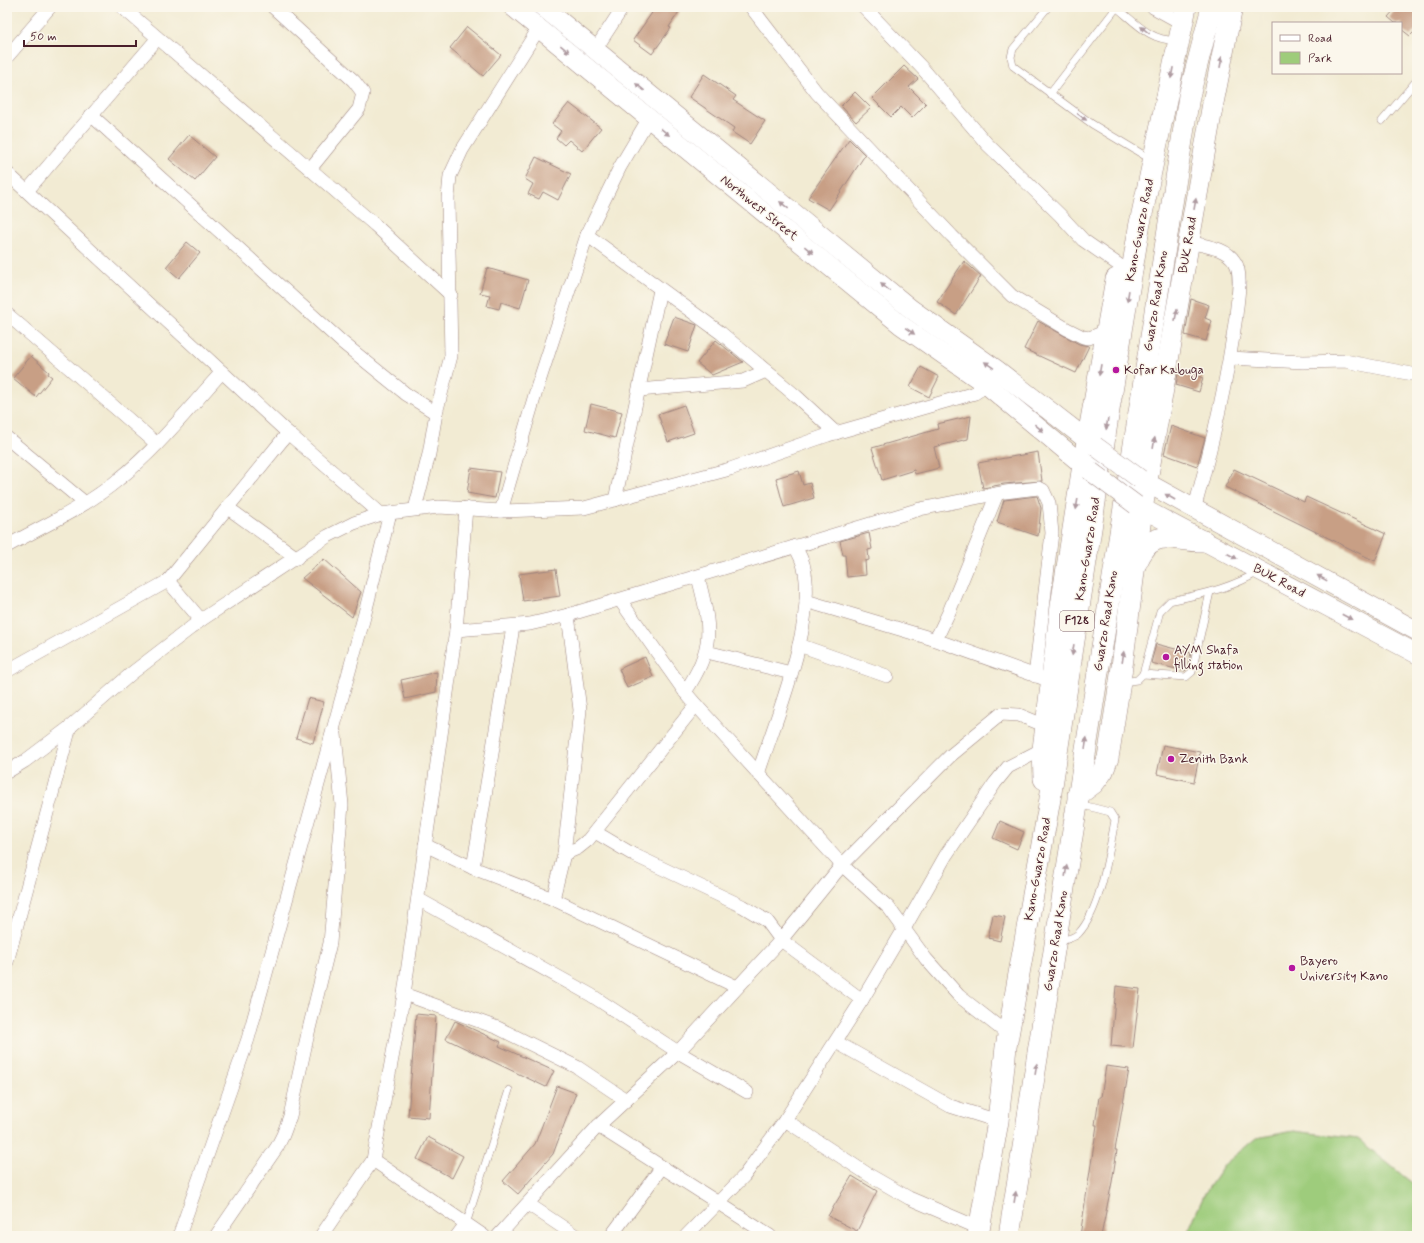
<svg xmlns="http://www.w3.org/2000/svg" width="1424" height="1243" font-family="Mynerve,sans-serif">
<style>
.green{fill:#9ecc7b;stroke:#747653}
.building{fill:#c89f85}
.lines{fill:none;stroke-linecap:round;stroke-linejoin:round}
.lane-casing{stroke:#9e857f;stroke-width:8}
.street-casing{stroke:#9e857f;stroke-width:14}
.secondary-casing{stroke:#9e857f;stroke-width:20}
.primary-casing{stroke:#9e857f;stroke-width:22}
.lane{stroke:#fff;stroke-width:7}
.street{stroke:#fff;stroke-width:13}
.secondary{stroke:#fff;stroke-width:19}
.primary{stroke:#fff;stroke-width:21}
.secondary-bridge-casing{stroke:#9e857f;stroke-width:20;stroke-linecap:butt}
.secondary-bridge{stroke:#fff;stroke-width:19}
.oneway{fill:#ae9aa0}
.poi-dot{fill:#b5179e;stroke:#fbf7ec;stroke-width:1.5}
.labels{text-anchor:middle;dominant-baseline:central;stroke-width:3;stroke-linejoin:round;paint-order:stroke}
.shield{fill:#fbf7ec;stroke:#7f6065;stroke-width:1}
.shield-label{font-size:12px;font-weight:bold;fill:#4a1f2b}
.street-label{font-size:13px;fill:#4a1f2b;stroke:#fbf7ec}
.poi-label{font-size:13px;fill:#4a1f2b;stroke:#fbf7ec;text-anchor:start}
</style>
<rect width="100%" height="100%" fill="#fbf7ec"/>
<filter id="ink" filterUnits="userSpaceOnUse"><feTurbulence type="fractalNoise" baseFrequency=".025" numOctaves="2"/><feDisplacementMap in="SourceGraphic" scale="8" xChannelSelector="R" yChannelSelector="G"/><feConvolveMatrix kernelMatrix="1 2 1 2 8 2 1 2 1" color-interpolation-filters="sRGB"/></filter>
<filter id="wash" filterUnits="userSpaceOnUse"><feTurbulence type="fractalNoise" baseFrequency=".012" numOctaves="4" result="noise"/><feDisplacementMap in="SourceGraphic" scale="16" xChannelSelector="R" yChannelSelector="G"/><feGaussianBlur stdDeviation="0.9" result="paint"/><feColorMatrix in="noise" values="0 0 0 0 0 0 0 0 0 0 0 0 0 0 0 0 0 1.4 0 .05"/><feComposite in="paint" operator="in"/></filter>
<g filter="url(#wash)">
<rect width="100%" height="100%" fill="#f2ebd3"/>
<polygon class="green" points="1294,1131 1358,1139 1417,1187 1417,1236 1186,1236 1205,1193 1225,1164 1256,1138"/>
<g id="blocks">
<g class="building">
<polygon points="656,7 682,7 669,27 671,28 652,54 633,40"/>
<polygon points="1397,7 1417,7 1417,29 1410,36 1401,29 1401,23 1395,23 1388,17"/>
<polygon points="467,27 501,55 483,76 450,48"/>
<polygon points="904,66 918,79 909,87 926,104 912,118 901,107 891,117 872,98"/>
<polygon points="704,74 736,96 733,100 765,121 750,144 732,132 734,128 689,97"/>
<polygon points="855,92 871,108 856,122 841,106"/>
<polygon points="569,103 601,128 582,151 569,140 564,145 556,138 561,131 552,124"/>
<polygon points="189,135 215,157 195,181 169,159"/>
<polygon points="849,139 865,155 829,210 808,198"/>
<polygon points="536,157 571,174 558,200 543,192 539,199 528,194 533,184 525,179"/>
<polygon points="187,242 200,253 179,278 166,267"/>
<polygon points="964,261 981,276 956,315 937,302"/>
<polygon points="487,268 528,280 520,308 501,302 499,309 487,306 490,295 480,293"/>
<polygon points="1191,299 1209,305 1205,318 1212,321 1206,341 1185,335"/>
<polygon points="674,317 697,325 688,352 664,344"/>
<polygon points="1038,321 1079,344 1089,346 1076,373 1024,349"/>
<polygon points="716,340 743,362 712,375 697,363"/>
<polygon points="31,356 49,372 48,374 52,377 36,397 13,378"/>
<polygon points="921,367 939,377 929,397 910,387"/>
<polygon points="1179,368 1203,378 1199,392 1176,385"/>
<polygon points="591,404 622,412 615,438 585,430"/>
<polygon points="684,405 694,433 668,442 658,414"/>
<polygon points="971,416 968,439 934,447 939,468 915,474 914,470 882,480 872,448 938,429 937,424"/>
<polygon points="1171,426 1205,438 1197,466 1164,454"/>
<polygon points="1038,452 1042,481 1004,484 983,488 978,463"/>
<polygon points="471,468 500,472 495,498 467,493"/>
<polygon points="1234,469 1304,502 1306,497 1386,534 1375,561 1225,487"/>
<polygon points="799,471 803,485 810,483 814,498 784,507 776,478"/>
<polygon points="1037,496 1041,508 1038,536 997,522 1004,500"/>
<polygon points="869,533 872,549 868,550 869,560 865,561 866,575 847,577 845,555 843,555 840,541"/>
<polygon points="324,559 361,592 352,617 302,578"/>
<polygon points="556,569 560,596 523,601 519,574"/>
<polygon points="1156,644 1191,653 1187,669 1185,671 1151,663"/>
<polygon points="645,657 653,677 627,688 619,669"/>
<polygon points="437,672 436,692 405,699 401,680"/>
<polygon points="308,698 324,702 313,743 296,738"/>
<polygon points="1163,745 1200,752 1194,782 1157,774"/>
<polygon points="1000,821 1024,832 1017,849 993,838"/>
<polygon points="993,915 1005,917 1000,941 988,938"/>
<polygon points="1116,986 1140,989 1133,1048 1111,1046"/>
<polygon points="416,1014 436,1016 429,1118 408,1116"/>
<polygon points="455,1021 501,1042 499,1046 554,1071 546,1087 446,1039"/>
<polygon points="1106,1066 1129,1069 1115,1150 1117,1150 1112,1182 1101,1236 1080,1236 1097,1125 1095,1125 1099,1097 1101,1097"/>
<polygon points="557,1086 576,1093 553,1154 518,1194 503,1181 535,1144"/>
<polygon points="428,1137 463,1156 452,1178 417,1159"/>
<polygon points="852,1176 877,1191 857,1231 828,1216"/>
</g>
</g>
</g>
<g filter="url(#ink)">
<use href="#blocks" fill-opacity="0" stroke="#9e857f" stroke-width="1"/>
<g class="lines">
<g class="lane-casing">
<g id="lane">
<polyline points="1048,7 1013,49 1011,57 1013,66 1092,124 1152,160"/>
<path d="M 1116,7 C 1136,23 1151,42 1177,40"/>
<polyline points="1050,94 1117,7"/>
<polyline points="1382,121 1417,80"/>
<polyline points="1143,674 1186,677 1192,672 1210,592"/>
<path d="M 1122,682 L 1137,680 L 1143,674 L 1160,611 L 1170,601 C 1201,594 1230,589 1258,572"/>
<path d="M 1058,942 C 1064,940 1074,938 1078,934 C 1101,910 1109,852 1115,820 L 1110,812 L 1079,804"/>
<polyline points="466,1224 509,1090"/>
</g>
</g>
<g class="street-casing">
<g id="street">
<polyline points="122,7 375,225 451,295"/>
<polyline points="273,7 354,81 363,93 359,109 310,169"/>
<polyline points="751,7 817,93 952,236 1012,296 1067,329 1083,337 1089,338 1107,331"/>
<polyline points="864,7 923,69 987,144 1060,215 1083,240 1119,265"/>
<polyline points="1153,7 1182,23"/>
<polyline points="595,50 623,7"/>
<polyline points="7,57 50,7"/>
<polyline points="91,115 343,343 406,394 436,413"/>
<polyline points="7,173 288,433 381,514"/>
<polyline points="27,191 157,39"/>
<polyline points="587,235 721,333 796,396 836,433"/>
<path d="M 1189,242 C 1204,246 1226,247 1235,262 C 1243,274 1237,302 1236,316 C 1227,382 1212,446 1194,510"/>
<polyline points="7,314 157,444"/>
<polyline points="1230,358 1303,362 1345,361 1417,375"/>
<polyline points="639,390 743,381 766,371"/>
<polyline points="7,438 85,503"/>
<polyline points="615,500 660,290"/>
<polyline points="228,508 297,558"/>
<polyline points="415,509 429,454 436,413 451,356 448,198 450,176 462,150 539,28"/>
<polyline points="501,511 537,388 587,235 620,167 649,118"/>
<path d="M 7,546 C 45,525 86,507 119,479 C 158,448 189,408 222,372"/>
<polyline points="168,581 201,620"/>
<polyline points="620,600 685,692 696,705 842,865 889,908 926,959 959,996 1009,1035"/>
<polyline points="806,601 933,639 1042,678"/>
<polyline points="456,630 530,624 568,615 920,509 1005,492 1039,488 1043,490 1049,503 1052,533 1035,676"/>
<polyline points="933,639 938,635 949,612 997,494"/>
<polyline points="799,645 887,676"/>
<polyline points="707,652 791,673"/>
<polyline points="7,671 168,581 288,433"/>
<path d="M 685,692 C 715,648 711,627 698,577"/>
<polyline points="7,772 25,761 70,727 132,673 201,620 328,536 354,523 381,514 439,507 501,511 584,508 730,469 828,435 975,393 987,385"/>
<path d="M 758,774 C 775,721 817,621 804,568 C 803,560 798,553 795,546"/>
<polyline points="595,832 634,855 742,906 767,921 781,940 862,1000"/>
<polyline points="425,845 473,868 553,899 737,987"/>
<polyline points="564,854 578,848 588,840 696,705"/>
<polyline points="473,868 513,627"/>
<polyline points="418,899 591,995 678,1052 747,1092"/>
<polyline points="553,899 564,854 580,710 568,615"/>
<polyline points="7,962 70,727"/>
<polyline points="404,994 498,1028 577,1067 626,1100"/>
<polyline points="836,1042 950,1106 998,1121"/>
<polyline points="785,1120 869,1175 909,1198 979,1228"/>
<polyline points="598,1126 770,1236"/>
<polyline points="373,1160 484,1236"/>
<polyline points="528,1204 576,1236"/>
<polyline points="179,1236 248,1039 364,617 390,513"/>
<polyline points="216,1236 277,1147 283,1135 290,1116 308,1033 330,943 342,805 335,734"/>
<polyline points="321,1236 373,1160 404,994 456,630 466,508"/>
<polyline points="457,1236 466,1224"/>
<polyline points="498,1236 598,1126 678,1052 781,940 842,865 950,756 1001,714 1019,715 1046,726"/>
<polyline points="611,1236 662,1167"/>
<polyline points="686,1236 744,1176 785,1120 862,1000 904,929 946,855 995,783 1008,767 1043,749"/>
</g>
</g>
<g class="secondary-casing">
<g id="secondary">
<polyline points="513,7 901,325 987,385 1089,470"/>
<polyline points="543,7 911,309 997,370 1095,446"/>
<polyline points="1140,479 1417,631"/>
<polyline points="1136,505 1417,654"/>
</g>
</g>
<g class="primary-casing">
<g id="primary">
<path d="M 1137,562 C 1153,525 1172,542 1204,541"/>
<polyline points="1044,779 1043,749 1061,606 1083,465 1116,279"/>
<polyline points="1078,795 1094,783 1103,771 1108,758 1120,682 1142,509 1213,103 1232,7"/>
<polyline points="978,1236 998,1121 1006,1047 1050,799 1109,410 1139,228 1186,7"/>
<polyline points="1009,1236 1189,96 1212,7"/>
</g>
</g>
<use href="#lane" class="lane"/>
<use href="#street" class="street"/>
<use href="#secondary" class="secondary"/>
<use href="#primary" class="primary"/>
<g class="secondary-bridge-casing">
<g id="secondary-bridge">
<polyline points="1095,446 1140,479"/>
<polyline points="1089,470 1136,505"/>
</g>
</g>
<use href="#secondary-bridge" class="secondary-bridge"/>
</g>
<defs><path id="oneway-solid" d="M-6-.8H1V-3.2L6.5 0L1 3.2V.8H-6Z"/></defs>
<g class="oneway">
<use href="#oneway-solid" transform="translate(1145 30) rotate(-141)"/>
<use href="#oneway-solid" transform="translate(565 49) rotate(39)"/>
<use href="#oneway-solid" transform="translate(1221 62) rotate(-80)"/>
<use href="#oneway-solid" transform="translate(1172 73) rotate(101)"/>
<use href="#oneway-solid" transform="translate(640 87) rotate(-141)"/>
<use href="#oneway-solid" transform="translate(1082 117) rotate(36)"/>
<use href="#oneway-solid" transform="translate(665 132) rotate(39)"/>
<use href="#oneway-solid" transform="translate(1195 204) rotate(-80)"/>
<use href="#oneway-solid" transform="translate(784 205) rotate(-141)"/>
<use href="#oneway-solid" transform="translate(809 250) rotate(39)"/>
<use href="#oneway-solid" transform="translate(885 287) rotate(-141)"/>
<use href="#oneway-solid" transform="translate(1128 296) rotate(99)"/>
<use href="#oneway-solid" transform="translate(1176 315) rotate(-80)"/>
<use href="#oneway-solid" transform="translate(910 331) rotate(35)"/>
<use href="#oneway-solid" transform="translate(989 365) rotate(-145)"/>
<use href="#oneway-solid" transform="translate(1100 370) rotate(100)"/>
<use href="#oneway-solid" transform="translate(1107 424) rotate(99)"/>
<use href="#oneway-solid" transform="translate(1039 428) rotate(40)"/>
<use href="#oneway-solid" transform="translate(1154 443) rotate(-81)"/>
<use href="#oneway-solid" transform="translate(1170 497) rotate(-150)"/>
<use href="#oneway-solid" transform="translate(1077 504) rotate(99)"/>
<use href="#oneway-solid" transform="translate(1232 556) rotate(28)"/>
<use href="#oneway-solid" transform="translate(1322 578) rotate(-151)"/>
<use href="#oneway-solid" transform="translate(1347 617) rotate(28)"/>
<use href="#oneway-solid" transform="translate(1073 650) rotate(99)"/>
<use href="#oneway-solid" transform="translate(1123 657) rotate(-82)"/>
<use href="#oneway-solid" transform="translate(1086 743) rotate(-81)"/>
<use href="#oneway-solid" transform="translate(1066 871) rotate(-82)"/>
<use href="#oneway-solid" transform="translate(1036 1069) rotate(-81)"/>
<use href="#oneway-solid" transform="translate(1015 1197) rotate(-81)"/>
</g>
</g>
<g class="poi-dot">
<circle cx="1116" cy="370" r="4"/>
<circle cx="1166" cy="657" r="4"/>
<circle cx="1171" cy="759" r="4"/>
<circle cx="1292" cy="968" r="4"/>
</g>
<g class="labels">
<rect class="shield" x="1060" y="611" width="34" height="20" rx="3"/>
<g class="shield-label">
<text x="1077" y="621">F128</text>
</g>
<g class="street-label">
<text transform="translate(759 208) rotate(39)">Northwest Street</text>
<text transform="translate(1140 230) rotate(-79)">Kano-Gwarzo Road</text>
<text transform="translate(1188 245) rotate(-80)">BUK Road</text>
<text transform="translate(1156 301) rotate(-81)">Gwarzo Road Kano</text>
<text transform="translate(1088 549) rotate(-81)">Kano-Gwarzo Road</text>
<text transform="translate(1279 581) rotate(28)">BUK Road</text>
<text transform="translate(1106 621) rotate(-81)">Gwarzo Road Kano</text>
<text transform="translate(1038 869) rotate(-80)">Kano-Gwarzo Road</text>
<text transform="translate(1056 941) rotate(-81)">Gwarzo Road Kano</text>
</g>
<g class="poi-label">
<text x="1124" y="370">Kofar Kabuga</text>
<text x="1174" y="650">AYM Shafa<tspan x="1174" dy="15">filling station</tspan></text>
<text x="1179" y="759">Zenith Bank</text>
<text x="1300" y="961">Bayero<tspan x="1300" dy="15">University Kano</tspan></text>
</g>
</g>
<rect width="1424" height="1243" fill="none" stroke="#fbf7ec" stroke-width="24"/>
<rect x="1272" y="22" width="130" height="52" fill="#fbf7ec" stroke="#b4a19f"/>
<rect x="1280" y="35" width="20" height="6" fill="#ffffff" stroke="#b4a19f"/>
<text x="1308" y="42" font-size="12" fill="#4a1f2b">Road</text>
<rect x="1280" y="52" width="20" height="12" fill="#9ecc7b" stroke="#b4a19f"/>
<text x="1308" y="62" font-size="12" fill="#4a1f2b">Park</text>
<path d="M24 40v6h112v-6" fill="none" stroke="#4a1f2b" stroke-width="2"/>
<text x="30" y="40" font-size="12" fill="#4a1f2b" stroke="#fbf7ec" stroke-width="3" paint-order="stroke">50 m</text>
</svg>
